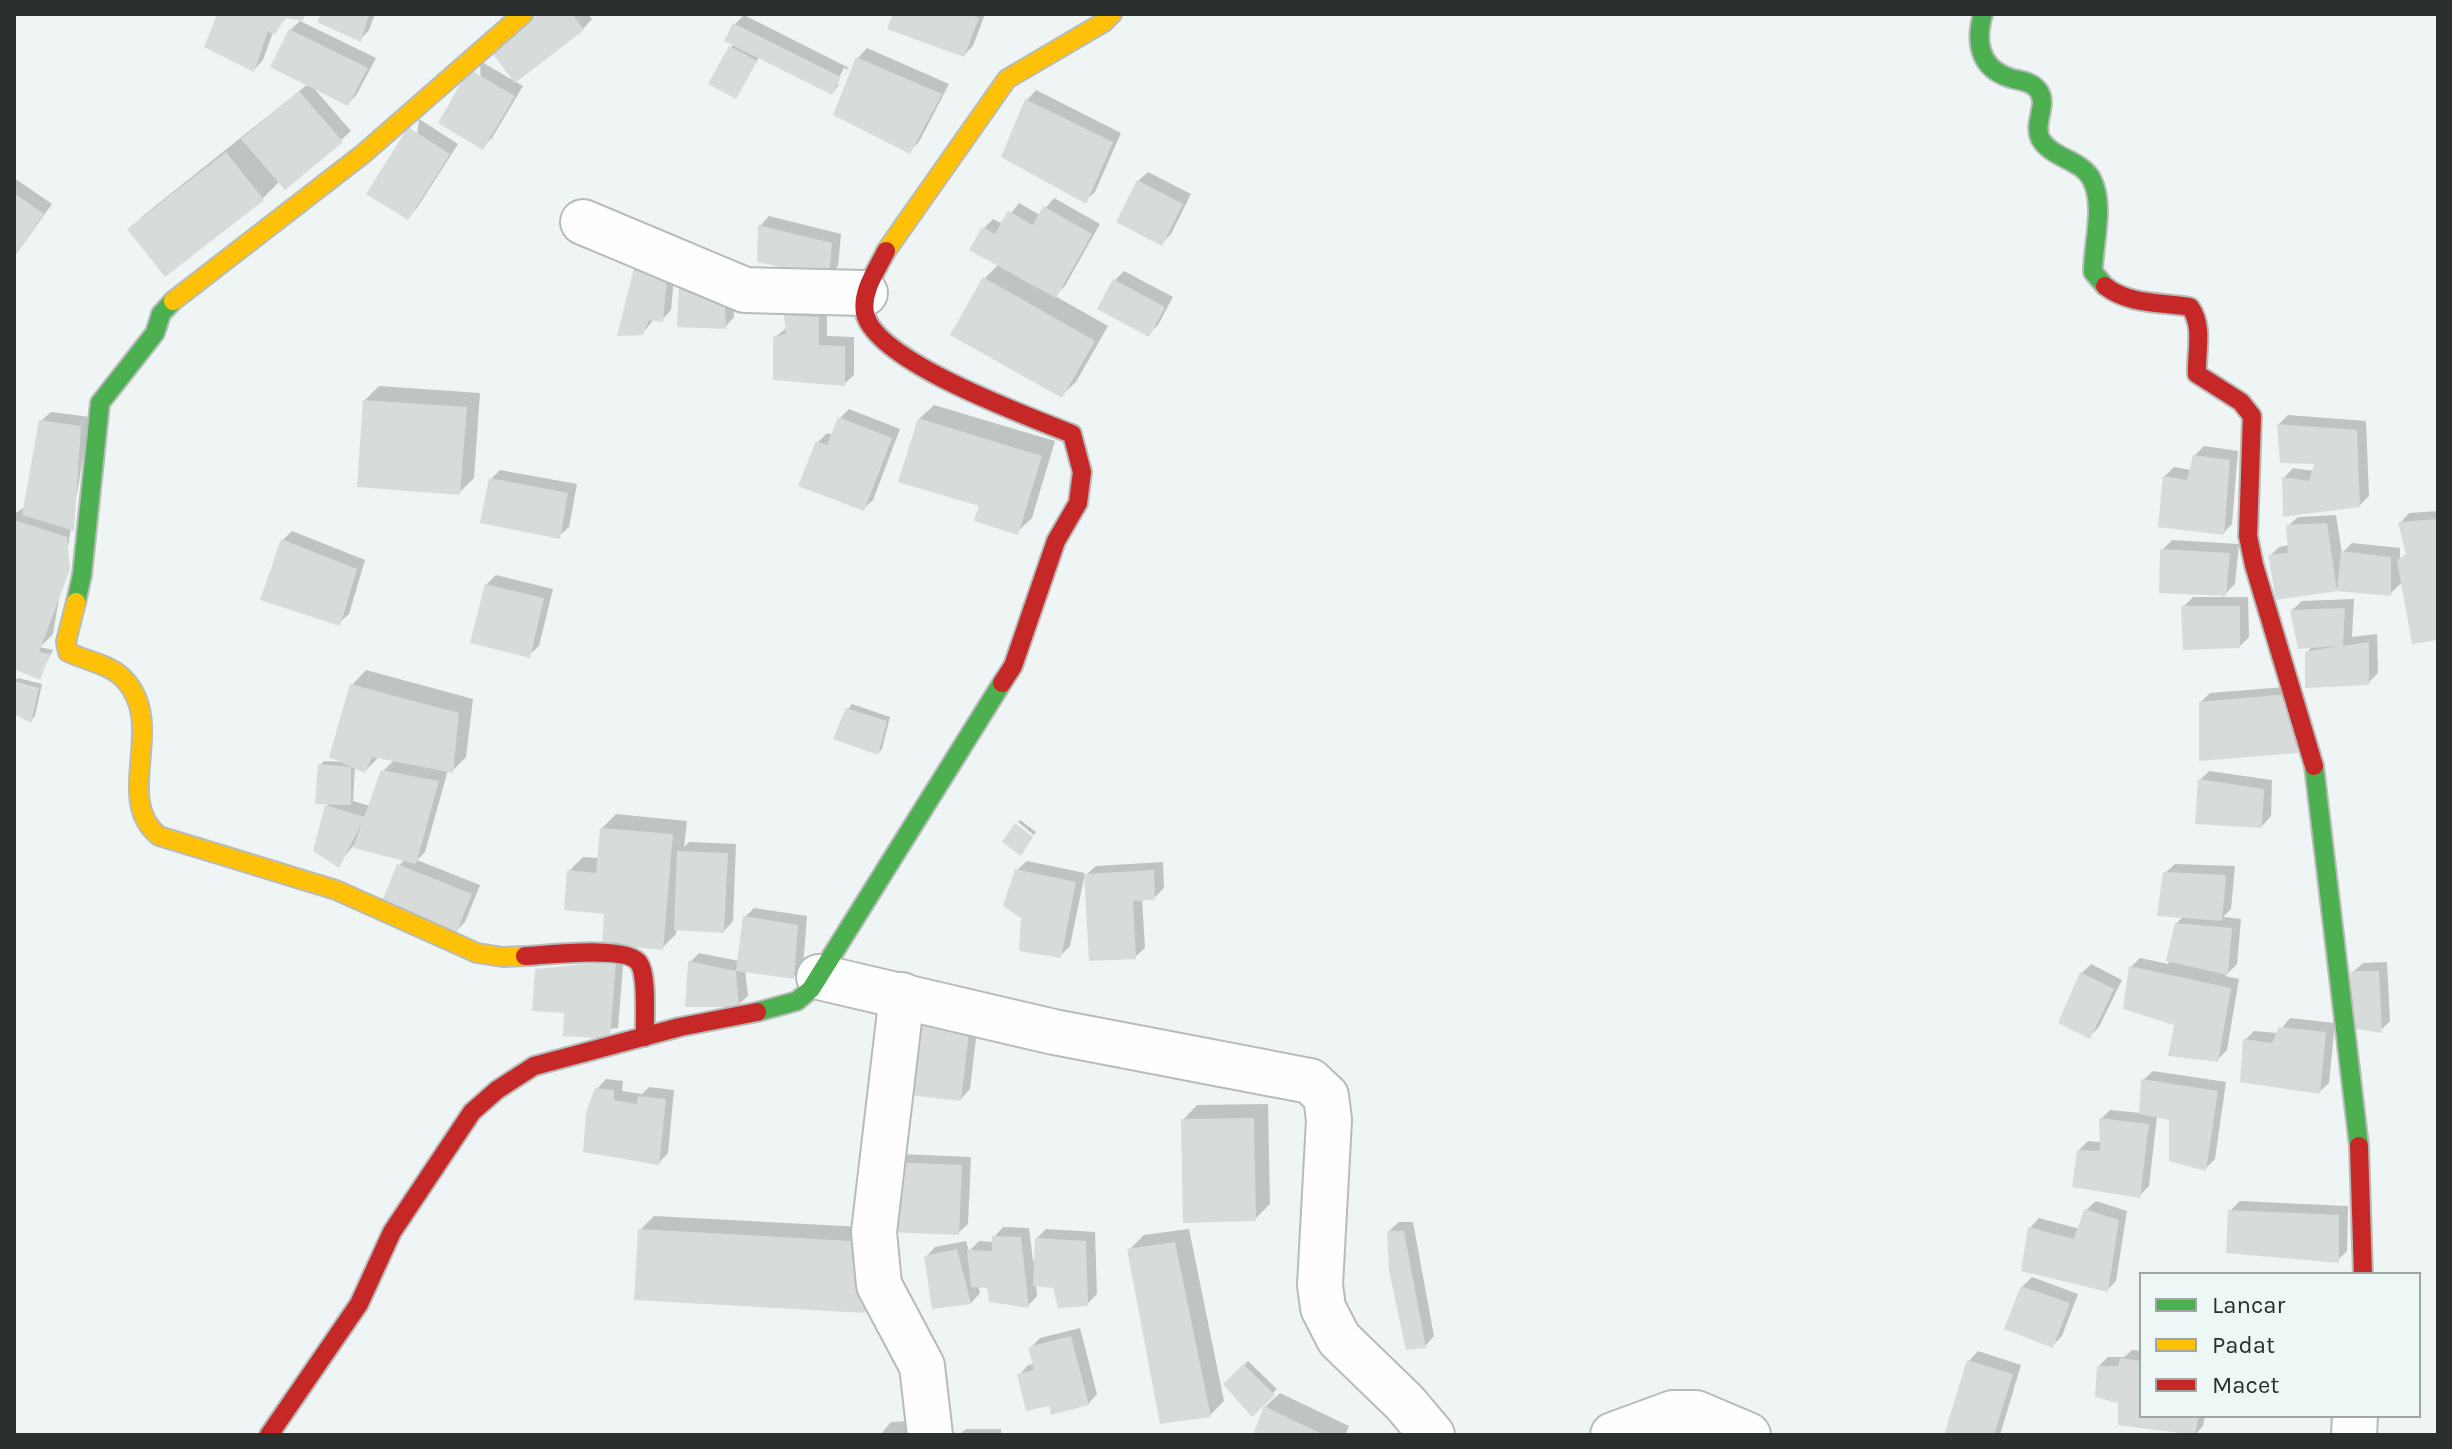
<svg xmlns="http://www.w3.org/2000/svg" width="2452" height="1449" font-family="Karla,sans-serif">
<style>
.shadow{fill:#0003;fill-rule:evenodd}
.building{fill:#d7dcdb}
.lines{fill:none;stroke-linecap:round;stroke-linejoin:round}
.street-casing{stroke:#b7bcbb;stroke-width:48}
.fast-casing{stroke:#b7bcbb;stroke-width:22}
.slow-casing{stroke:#b7bcbb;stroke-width:22}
.jam-casing{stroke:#b7bcbb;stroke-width:22}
.street{stroke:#fdfefd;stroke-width:44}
.fast{stroke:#4caf50;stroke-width:18}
.slow{stroke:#ffc107;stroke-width:18}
.jam{stroke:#c62828;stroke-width:18}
</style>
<rect width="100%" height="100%" fill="#eff5f4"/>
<g class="shadow">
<polygon points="219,14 307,14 300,21 376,58 357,94 348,104 312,86 351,131 341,140 280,181 263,198 166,274 130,229 144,215 308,84 290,30 302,19 288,16 273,32 263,60 254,70"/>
<polygon points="323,14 375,14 369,30 360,40"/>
<polygon points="533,14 588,14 592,19 583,29"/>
<polygon points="895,14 985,14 973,46 964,55"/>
<path d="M 744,15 L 849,68 L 841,83 L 832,93 L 759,57 L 736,97 L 731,47 L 734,44 L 735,24 ZM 844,68 L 848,69 L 840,85 L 835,85 Z"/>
<polygon points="867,48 949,84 919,142 909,151 858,58"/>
<polygon points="480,61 523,86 492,138 483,147"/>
<polygon points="1036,90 1121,133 1095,192 1085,201 1003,156 1027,100"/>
<polygon points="419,119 458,144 417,208 407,218"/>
<polygon points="1148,172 1191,194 1171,234 1162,243 1138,181"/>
<polygon points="14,178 52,204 14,257"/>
<polygon points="1054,198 1100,224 1065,286 1055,296 1108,326 1076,382 1061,396 984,279 999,264 984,228 993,219 1003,224 1019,203 1040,215"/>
<polygon points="769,216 841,234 838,266 829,275 760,226"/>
<polygon points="675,267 671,310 662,320 654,319 643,333 619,334"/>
<polygon points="1124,271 1173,297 1158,325 1148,334 1114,281"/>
<polygon points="690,275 733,282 734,317 725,327"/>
<polygon points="796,306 827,309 827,336 854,337 854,375 844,384 775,337 788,327 786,315"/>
<polygon points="379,386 480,393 474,478 459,493 364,401"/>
<polygon points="934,405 1055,441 1032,518 1017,532 981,505 919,419"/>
<polygon points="849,409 900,429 873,500 863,509 818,442 827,433 833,435 840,418"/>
<polygon points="51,412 90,417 53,634 40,647 53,650 39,677 14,667 14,514 26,506 41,421"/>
<polygon points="2288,415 2366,421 2369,496 2359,506 2284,478 2293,468 2314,471 2317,462 2279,424"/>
<polygon points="2204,446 2238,451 2232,524 2223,533 2165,476 2174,467 2191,470 2194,456"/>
<polygon points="500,470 577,484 569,527 559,536 491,479"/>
<polygon points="2438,511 2438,638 2403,581 2390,594 2337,589 2278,598 2270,556 2279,547 2289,545 2288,526 2298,517 2336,515 2342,553 2352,543 2400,548 2400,560 2407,553 2400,523 2409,513"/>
<polygon points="292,531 365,560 349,614 339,623 283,540"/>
<polygon points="2172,540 2239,544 2235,584 2222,597 2248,597 2249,637 2240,646 2183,607 2193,597 2222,597 2222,594 2162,550"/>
<polygon points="496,575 553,589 539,646 529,655 486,585"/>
<polygon points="2354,599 2352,637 2377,634 2378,673 2368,683 2307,652 2313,646 2292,610 2302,601"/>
<path d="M 366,670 L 473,699 L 466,757 L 452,771 L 448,770 L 425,852 L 417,860 L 480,885 L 465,922 L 456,931 L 399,866 L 405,859 L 353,846 L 338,865 L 315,850 L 327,806 L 330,802 L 320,765 L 324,761 L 344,762 L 352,685 ZM 379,757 L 394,760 L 383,771 L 370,806 L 353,801 L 355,766 L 365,771 Z"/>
<polygon points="18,678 42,684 35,716 31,720 14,712 14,682"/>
<polygon points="2298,686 2297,751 2201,702 2210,693"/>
<polygon points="852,704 890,717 882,749 878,753 848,709"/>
<polygon points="2209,771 2272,780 2271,816 2262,826 2200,780"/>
<polygon points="616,814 687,821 684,847 689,842 736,844 733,921 724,931 677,928 676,934 662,948 606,912 569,871 583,857 599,858 601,829"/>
<polygon points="1020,820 1036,832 1034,835 1018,822"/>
<polygon points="1027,861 1085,873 1070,946 1060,956 1023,917 1017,870"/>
<polygon points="1163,862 1164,888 1154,898 1142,898 1145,948 1135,957 1086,875 1096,866"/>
<polygon points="2175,864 2235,866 2231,909 2223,917 2241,919 2237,964 2225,976 2239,979 2227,1050 2217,1060 2176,1023 2131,967 2140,958 2168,964 2176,924 2184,916 2165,873"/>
<polygon points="754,908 807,916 803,968 793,977 745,970 748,996 738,1005 690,962 699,953 739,961 745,917"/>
<polygon points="624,953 618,1028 565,1034"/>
<polygon points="2387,962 2390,1021 2381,1030 2353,972 2363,963"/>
<polygon points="2091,964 2122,980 2099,1027 2090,1036 2082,973"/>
<polygon points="979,1013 970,1089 961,1099 918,1017"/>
<polygon points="2290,1018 2335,1023 2329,1083 2319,1092 2245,1040 2254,1031 2278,1033"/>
<polygon points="2153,1071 2226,1082 2215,1159 2205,1169 2171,1119 2157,1116 2149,1186 2139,1196 2079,1150 2088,1141 2101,1142 2101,1119 2110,1110 2141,1113 2143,1080"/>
<polygon points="606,1079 623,1081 622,1091 642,1094 649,1087 674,1090 668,1153 659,1163 597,1089"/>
<polygon points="1268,1104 1270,1204 1255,1219 1183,1120 1197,1105"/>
<polygon points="900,1154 971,1157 968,1224 958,1233 890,1163"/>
<polygon points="2096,1201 2127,1211 2116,1281 2107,1290 2030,1228 2039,1218 2080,1229 2086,1210"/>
<polygon points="2240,1201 2348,1206 2347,1251 2338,1260 2230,1211"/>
<polygon points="654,1216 882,1228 878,1297 864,1311 640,1230"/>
<polygon points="1399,1222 1413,1222 1434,1336 1425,1346 1389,1231"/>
<polygon points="1003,1227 1029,1228 1033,1261 1036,1261 1036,1239 1046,1229 1095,1232 1097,1294 1087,1304 1055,1286 1036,1284 1037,1296 1028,1306 988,1287 978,1286 980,1293 971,1303 926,1257 935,1247 966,1241 969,1251 979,1241 994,1242 994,1237"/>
<polygon points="1189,1229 1224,1401 1210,1415 1130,1249 1144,1235"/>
<polygon points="2032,1277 2078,1294 2062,1336 2053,1345 2022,1287"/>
<polygon points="1080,1328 1097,1394 1088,1404 1019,1375 1028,1365 1034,1364 1030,1348 1040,1338"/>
<polygon points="2132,1350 2142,1351 2142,1415 2205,1415 2203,1426 2195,1435 2160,1427 2120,1402 2099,1366 2108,1357 2124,1357"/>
<polygon points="1978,1351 2021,1365 2000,1435 1952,1435 1969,1361"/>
<polygon points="1248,1361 1277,1389 1252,1414 1226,1384"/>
<polygon points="1280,1393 1349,1426 1345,1435 1255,1435 1265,1407"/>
<polygon points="925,1420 934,1435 880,1435 891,1422"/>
<polygon points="966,1429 1001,1429 1001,1435 959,1435"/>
</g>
<g class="building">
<polygon points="217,14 305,14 303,21 286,18 274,35 268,31 254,72 204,47"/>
<polygon points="321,14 369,14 361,42 317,22"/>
<polygon points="533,14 572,14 584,30 515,83 488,48"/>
<polygon points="893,14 967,14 979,18 964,57 887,29"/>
<polygon points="733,23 841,77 832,95 724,41"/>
<polygon points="289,29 368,68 348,106 270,67"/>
<polygon points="729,46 757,61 736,99 708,84"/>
<polygon points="856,57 942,94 910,154 833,115"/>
<polygon points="469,69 515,96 483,150 438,123"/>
<polygon points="299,91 343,142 285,190 241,139"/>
<polygon points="1025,99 1113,142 1086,204 1001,157"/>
<polygon points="408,127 450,154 408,220 366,194"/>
<polygon points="226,152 264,200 165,277 127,229"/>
<polygon points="1137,180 1183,204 1162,246 1116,222"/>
<polygon points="14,193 44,214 14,256"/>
<polygon points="1043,206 1092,234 1056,298 969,250 982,227 995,234 1008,211 1033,225"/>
<polygon points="758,225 832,243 829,277 757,262"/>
<polygon points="635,264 667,276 663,322 649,320 643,335 617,336"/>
<polygon points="983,277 1095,341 1062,398 950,335"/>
<polygon points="1113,279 1165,307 1149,337 1097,309"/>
<polygon points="679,283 724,291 726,329 677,327"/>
<polygon points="784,315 819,317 819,345 845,346 845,386 773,380 773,337 786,334"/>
<polygon points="363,400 467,407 460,495 357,487"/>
<polygon points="838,417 892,438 864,511 798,486 816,441 827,445"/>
<polygon points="918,418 1042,456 1018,535 974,521 979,506 898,482"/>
<polygon points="39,420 81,426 74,531 22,515"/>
<polygon points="2277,424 2357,430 2360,507 2283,517 2282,477 2309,481 2314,464 2280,463"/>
<polygon points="2193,455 2230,460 2224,535 2158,527 2163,476 2187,480"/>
<polygon points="489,478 568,493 560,539 480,523"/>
<polygon points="2438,519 2438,640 2412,644 2397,560 2406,555 2398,522"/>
<polygon points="14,520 67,537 70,569 39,652 50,654 40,680 14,669"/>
<polygon points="2327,523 2337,591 2341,551 2391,557 2391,596 2337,591 2276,600 2268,555 2288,553 2286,525"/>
<polygon points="281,539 357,569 340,626 260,600"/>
<polygon points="2160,549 2230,553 2226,596 2159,593"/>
<polygon points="485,584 544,598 530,658 470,643"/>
<polygon points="2181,606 2240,606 2240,648 2183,650"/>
<polygon points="2345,608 2343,646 2369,642 2369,685 2305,688 2305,652 2337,646 2298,649 2290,610"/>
<polygon points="14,681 39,688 31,723 14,714"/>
<polygon points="350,684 459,713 453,773 372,757 365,773 351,767 351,805 315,804 318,764 351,767 329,757"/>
<polygon points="2289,694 2298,753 2199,761 2199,702"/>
<polygon points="846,708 887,721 878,755 833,739"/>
<polygon points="381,770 439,781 416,864 353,848"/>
<polygon points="2198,779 2264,789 2262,828 2195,824"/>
<polygon points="325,805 365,817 339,868 313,851"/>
<polygon points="1015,823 1033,837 1021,856 1002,842"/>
<polygon points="600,828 673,834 663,950 602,944 604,914 564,910 567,870 596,873"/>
<polygon points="677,851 728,853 724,933 674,930"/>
<polygon points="397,864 472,894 456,934 381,904"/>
<polygon points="1015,869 1076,882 1061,958 1019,951 1021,918 1003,906"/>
<polygon points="1154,870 1155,900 1133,901 1136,959 1089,961 1084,874"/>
<polygon points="2163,872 2226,875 2222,921 2157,916"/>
<polygon points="743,916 798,925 794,979 736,971"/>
<polygon points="2175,923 2232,928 2228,975 2166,961"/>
<polygon points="616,961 610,1039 563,1036 564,1013 532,1011 535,969"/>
<polygon points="688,961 736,971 739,1007 685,1007"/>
<polygon points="2129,966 2231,988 2218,1062 2168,1056 2174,1025 2123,1009"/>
<polygon points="2351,971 2379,971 2382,1033 2346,1027"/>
<polygon points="2080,972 2114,989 2090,1039 2058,1023"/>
<polygon points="916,1016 970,1022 961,1101 908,1095"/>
<polygon points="2279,1027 2326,1032 2320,1094 2240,1082 2243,1039 2272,1043"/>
<polygon points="2141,1079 2218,1091 2206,1171 2169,1161 2169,1120 2139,1114"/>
<polygon points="595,1088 614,1090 614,1100 637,1104 638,1096 666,1099 659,1165 583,1152 586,1112"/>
<polygon points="1254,1118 1256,1221 1183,1223 1181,1119"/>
<polygon points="2099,1118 2149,1124 2140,1198 2072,1187 2077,1150 2100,1151"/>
<polygon points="888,1162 962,1165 959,1235 885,1232"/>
<polygon points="2084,1209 2119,1220 2108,1292 2021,1271 2028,1227 2074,1239"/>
<polygon points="2228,1210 2339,1215 2339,1263 2226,1253"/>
<polygon points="638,1229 869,1242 865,1313 634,1300"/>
<polygon points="1387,1231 1404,1231 1426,1348 1406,1350 1389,1271"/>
<polygon points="992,1236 1021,1237 1029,1308 989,1302 987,1288 971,1287 967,1250 992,1251"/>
<polygon points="1035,1238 1086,1241 1088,1306 1058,1308 1053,1288 1033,1286"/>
<polygon points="1175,1242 1211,1417 1160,1424 1127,1249"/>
<polygon points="957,1249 971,1304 932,1309 924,1256"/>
<polygon points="2021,1286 2070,1303 2053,1348 2004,1329"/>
<polygon points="1071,1336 1089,1405 1051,1415 1049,1406 1026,1411 1017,1374 1034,1370 1028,1347"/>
<polygon points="2120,1358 2142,1361 2142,1415 2199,1415 2195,1435 2118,1425 2118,1403 2095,1397 2097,1366 2118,1366"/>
<polygon points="1967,1360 2013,1374 1994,1435 1944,1435"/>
<polygon points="1243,1364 1275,1395 1252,1417 1223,1384"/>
<polygon points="1264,1406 1324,1435 1253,1435"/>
</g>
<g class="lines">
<g class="street-casing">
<g id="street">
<polyline points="583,222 745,290 865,293"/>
<polyline points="819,977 1054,1032 1310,1081 1326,1096 1329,1120 1320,1285 1323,1308 1339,1339 1405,1403 1432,1435"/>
<polyline points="902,995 874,1232 879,1285 922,1366 930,1435"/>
<polyline points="1613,1435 1673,1413 1696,1413 1748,1435"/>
<polyline points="2354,1435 2355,1415"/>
</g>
</g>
<g class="fast-casing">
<g id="fast">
<path d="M 1983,14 C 1975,42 1979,68 2010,78 C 2020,81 2031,81 2038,90 C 2049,104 2033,122 2040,138 C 2051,159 2082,159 2092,180 C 2105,206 2093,244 2093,272 L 2105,286"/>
<polyline points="76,602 82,575 100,403 155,333 161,314 173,301"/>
<polyline points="2314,766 2359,1146"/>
<polyline points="757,1012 797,1001 811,989 1002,683"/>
</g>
</g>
<g class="slow-casing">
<g id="slow">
<polyline points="886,251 1007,79 1104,22 1112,14"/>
<polyline points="173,301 363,154 523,14"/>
<path d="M 76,602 L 66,642 L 68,652 C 86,661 110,664 124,679 C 168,725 112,799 159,836 L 336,890 L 477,953 L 503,957 L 525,956"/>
</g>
</g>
<g class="jam-casing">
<g id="jam">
<path d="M 886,251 C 877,270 861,291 865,313 C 874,361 1028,416 1072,434 L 1082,472 L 1078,503 L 1056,541 L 1013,666 L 1002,683"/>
<path d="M 2105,286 C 2129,305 2161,302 2190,307 C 2204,326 2196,352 2197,374 L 2241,402 L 2252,416 L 2248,536 L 2254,565 L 2314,766"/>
<path d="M 525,956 C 547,955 627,945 639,963 C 648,976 644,1020 645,1037"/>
<polyline points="2359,1146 2363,1275"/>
<polyline points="269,1435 359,1304 392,1232 472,1112 497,1090 534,1066 680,1027 757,1012"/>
</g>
</g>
<use href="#street" class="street"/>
<use href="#fast" class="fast"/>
<use href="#slow" class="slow"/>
<use href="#jam" class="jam"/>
</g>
<rect width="2452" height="1449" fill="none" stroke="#2b2f2e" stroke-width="32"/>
<rect x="2140" y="1273" width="280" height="144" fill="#edf7f5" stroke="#9fa7a5" stroke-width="2"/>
<rect x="2156" y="1299" width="40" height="12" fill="#4caf50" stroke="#9fa7a5" stroke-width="2"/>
<text x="2212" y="1313" font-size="24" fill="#2b2f2e">Lancar</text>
<rect x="2156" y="1339" width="40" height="12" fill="#ffc107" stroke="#9fa7a5" stroke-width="2"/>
<text x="2212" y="1353" font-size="24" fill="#2b2f2e">Padat</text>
<rect x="2156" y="1379" width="40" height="12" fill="#c62828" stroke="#9fa7a5" stroke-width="2"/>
<text x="2212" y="1393" font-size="24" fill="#2b2f2e">Macet</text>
</svg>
